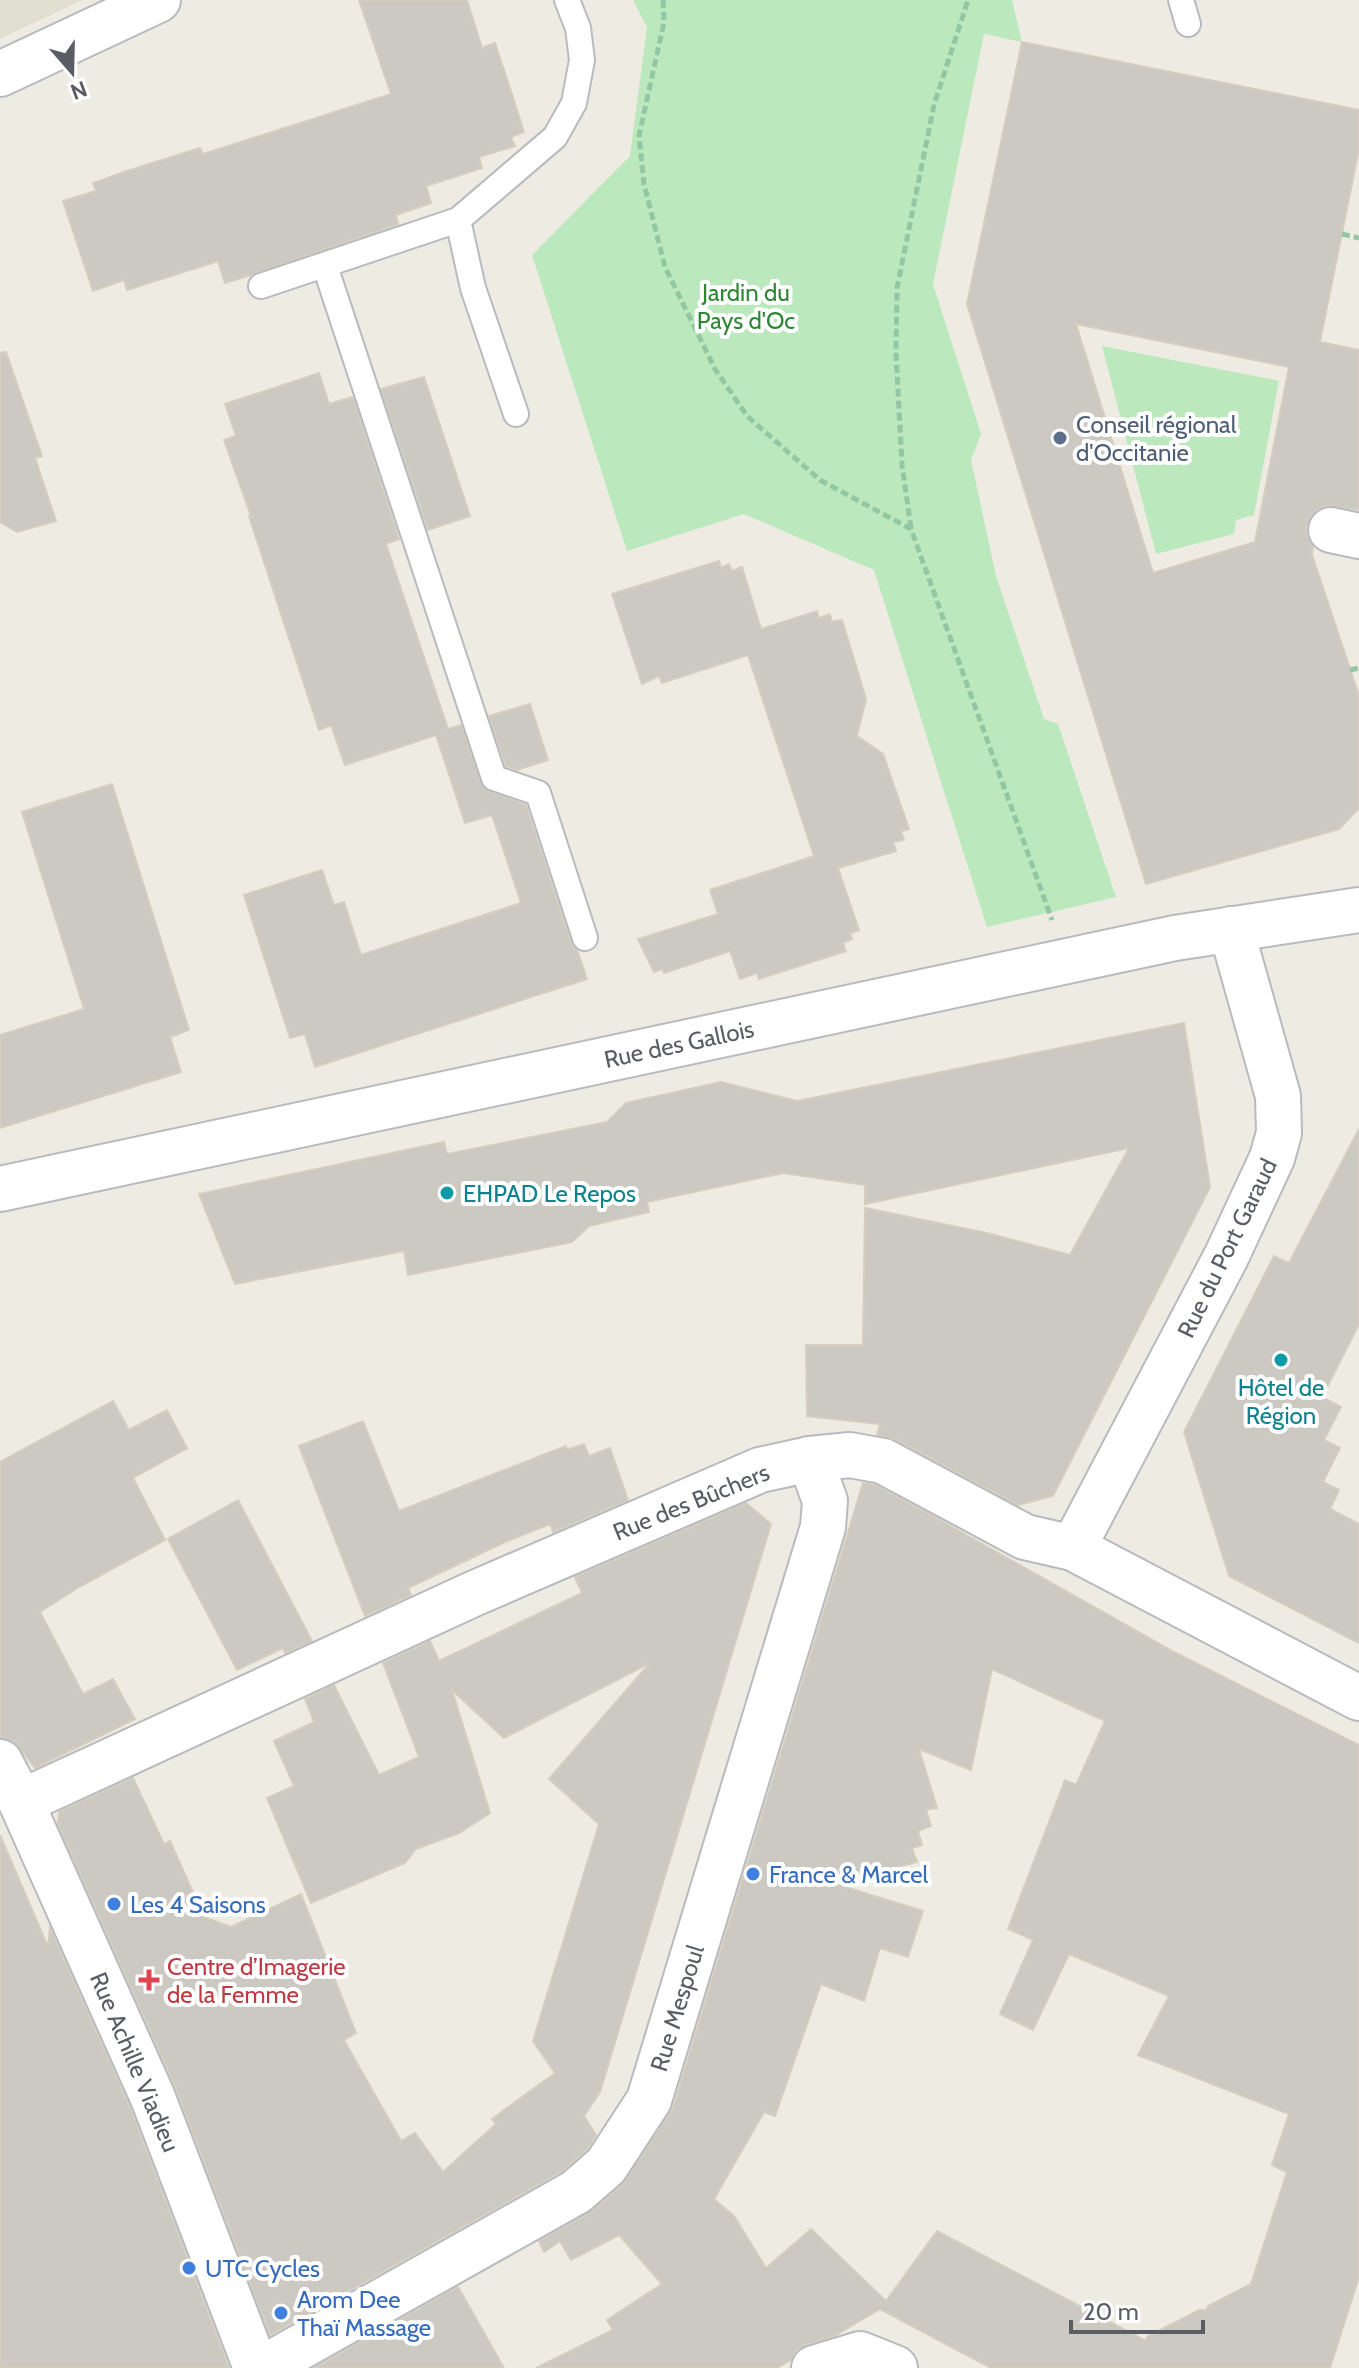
<svg xmlns="http://www.w3.org/2000/svg" width="1359" height="2368" font-family="Cabin,sans-serif">
<style>
.education{fill:#e1ded2}
.green{fill:#bce8bd}
.building{fill:#cbc9c1;stroke:#d3cebf;stroke-width:2;fill-rule:evenodd}
.lines{fill:none;stroke-linecap:round;stroke-linejoin:round}
.service-casing{stroke:#b7babf;stroke-width:28}
.minor-casing{stroke:#b7babf;stroke-width:48}
.tertiary-casing{stroke:#b7babf;stroke-width:48}
.path{stroke:#93c7a3;stroke-width:5;stroke-dasharray:8 4;stroke-linecap:butt}
.service{stroke:#fff;stroke-width:24}
.minor{stroke:#fff;stroke-width:44}
.tertiary{stroke:#fff;stroke-width:44}
.service-dot{fill:#5c6f8a;stroke:#fff;stroke-width:3}
.culture-dot{fill:#0f9aa8;stroke:#fff;stroke-width:3}
.shop-dot{fill:#3f7fe0;stroke:#fff;stroke-width:3}
.health-dot{fill:#e0444e;stroke:#fff;stroke-width:3}
.labels{text-anchor:middle;dominant-baseline:central;stroke-width:8;stroke-linejoin:round;paint-order:stroke}
.park-label{font-size:24px;fill:#2e8734;stroke:#fff}
.service-label{font-size:24px;fill:#4e5e75;stroke:#fff;text-anchor:start}
.street-label{font-size:24px;fill:#5a5e64;stroke:#fff}
.culture-label{font-size:24px;fill:#0d838f;stroke:#fff;text-anchor:start}
.shop-label{font-size:24px;fill:#366cbe;stroke:#fff;text-anchor:start}
.health-label{font-size:24px;fill:#be3a42;stroke:#fff;text-anchor:start}
</style>
<rect width="100%" height="100%" fill="#eeece2"/>
<polygon class="education" points="0,0 82,0 0,39"/>
<g class="green">
<polygon points="633,0 1012,0 1022,42 984,34 933,284 981,434 971,460 996,576 1044,719 1058,724 1116,897 987,927 874,570 744,514 627,551 532,255 630,156 647,27"/>
<polygon points="1102,346 1279,381 1254,515 1236,520 1234,534 1156,554"/>
</g>
<g class="building">
<polygon points="359,0 467,0 482,48 495,43 507,79 524,132 511,137 515,146 479,157 482,168 426,186 431,203 396,215 398,224 251,275 225,283 218,261 127,290 124,280 93,291 63,201 96,191 93,183 127,171 200,148 203,154 391,94"/>
<path d="M 1022,42 L 1359,110 L 1359,149 L 1320,342 L 1359,350 L 1359,510 L 1336,506 L 1324,506 L 1312,514 L 1306,526 L 1307,537 L 1313,547 L 1312,555 L 1359,696 L 1359,808 L 1339,829 L 1146,884 L 967,304 ZM 1076,324 L 1289,367 L 1255,542 L 1153,573 Z"/>
<polygon points="6,352 42,456 35,458 56,521 17,532 0,522 0,353"/>
<polygon points="319,373 329,404 353,397 399,539 386,544 448,729 461,725 484,789 526,805 571,943 577,950 587,979 315,1067 305,1034 290,1038 244,895 322,870 334,905 344,902 361,955 521,903 492,815 465,823 436,735 345,765 331,725 319,730 249,516 251,516 224,440 236,436 225,404"/>
<polygon points="424,377 470,516 428,530 381,389"/>
<polygon points="719,561 721,568 729,564 732,571 742,567 761,629 817,611 819,618 830,614 832,622 842,620 866,699 857,736 883,754 909,829 901,831 904,840 893,842 896,851 838,868 859,930 850,933 852,939 843,943 846,951 759,979 757,973 740,979 730,951 664,973 662,969 654,972 638,939 718,914 710,890 814,856 748,655 662,683 659,676 642,684 612,594"/>
<polygon points="530,704 548,760 517,770 506,766 489,716"/>
<polygon points="112,784 189,1030 170,1037 181,1072 0,1128 0,1035 84,1009 22,812"/>
<polygon points="1184,1023 1210,1187 1053,1496 1018,1505 895,1439 877,1435 880,1424 807,1416 806,1345 863,1345 865,1208 987,1233 1070,1255 1129,1148 865,1204 865,1185 783,1173 647,1202 649,1212 589,1226 572,1242 408,1275 404,1251 235,1284 199,1194 444,1142 447,1154 607,1122 626,1103 721,1082 797,1101"/>
<polygon points="1359,1129 1359,1324 1322,1397 1341,1407 1324,1440 1340,1448 1323,1482 1339,1490 1330,1509 1359,1524 1359,1643 1229,1576 1184,1432 1274,1256 1289,1263"/>
<polygon points="113,1401 129,1430 167,1410 187,1448 133,1478 165,1540 79,1587 40,1612 83,1694 113,1679 135,1719 35,1768 14,1741 0,1737 0,1462"/>
<polygon points="363,1421 399,1511 566,1446 567,1450 584,1444 589,1456 610,1448 628,1500 553,1532 550,1524 505,1542 408,1588 411,1595 365,1616 299,1446"/>
<path d="M 863,1483 L 875,1485 L 945,1523 L 1174,1652 L 1359,1745 L 1359,2277 L 1330,2368 L 991,2368 L 880,2309 L 834,2336 L 806,2344 L 796,2350 L 791,2360 L 777,2368 L 536,2368 L 613,2330 L 607,2320 L 662,2284 L 619,2235 L 571,2260 L 560,2241 L 544,2252 L 539,2241 L 588,2214 L 622,2185 L 673,2108 ZM 992,1669 L 1105,1721 L 1076,1785 L 1065,1780 L 1008,1929 L 1033,1940 L 1000,2014 L 1033,2030 L 1069,1954 L 1169,1996 L 1138,2055 L 1289,2114 L 1272,2165 L 1287,2172 L 1251,2284 L 1208,2306 L 1206,2310 L 1199,2310 L 1147,2337 L 1146,2341 L 937,2231 L 886,2301 L 811,2229 L 766,2268 L 734,2216 L 714,2199 L 764,2112 L 775,2116 L 821,1984 L 864,2001 L 880,1948 L 908,1957 L 923,1911 L 832,1883 L 917,1862 L 912,1848 L 922,1845 L 918,1831 L 931,1826 L 926,1810 L 937,1808 L 919,1749 L 971,1770 Z"/>
<polygon points="238,1500 312,1641 285,1653 283,1648 237,1670 168,1539"/>
<polygon points="746,1503 771,1524 600,2092 584,2116 596,2135 587,2149 562,2171 270,2335 176,2088 58,1824 59,1812 133,1778 164,1844 170,1841 204,1917 231,1927 301,1894 356,2033 344,2040 401,2141 415,2133 443,2172 496,2124 492,2119 555,2073 533,2041 599,1824 549,1779 650,1663 504,1738 452,1690 490,1813 459,1833 416,1849 405,1863 311,1903 267,1798 294,1786 274,1741 314,1722 305,1699 334,1685 379,1775 419,1757 383,1663 430,1641 439,1661 582,1593 575,1577"/>
<polygon points="0,1835 48,1947 50,1928 130,2108 229,2368 0,2368"/>
<polygon points="458,2287 504,2368 314,2368"/>
</g>
<g class="lines">
<g class="service-casing">
<g id="service">
<polyline points="1181,0 1188,24"/>
<polyline points="458,220 473,288 516,414"/>
<polyline points="325,266 494,778 538,793 585,938"/>
<polyline points="261,286 458,220 555,137 574,103 582,60 578,28 567,0"/>
</g>
</g>
<g class="minor-casing">
<g id="minor">
<polyline points="0,74 158,0"/>
<polyline points="1331,530 1359,536"/>
<polyline points="0,1189 1175,938 1359,910"/>
<polyline points="1073,1548 1226,1257 1272,1158 1279,1133 1278,1096 1231,929"/>
<polyline points="21,1802 473,1594 760,1470 810,1459 850,1455 883,1461 1025,1537 1073,1548 1359,1698"/>
<polyline points="263,2368 576,2192 606,2166 649,2100 823,1527 825,1501 810,1459"/>
<polyline points="814,2368 860,2354 895,2368"/>
</g>
</g>
<g class="tertiary-casing">
<polyline id="tertiary" points="0,1762 21,1802 153,2098 256,2368"/>
</g>
<g class="path">
<polyline points="663,0 664,22 639,136 644,184 665,267 715,369 747,416 820,480 911,529 1052,920"/>
<polyline points="1342,234 1359,238"/>
<polyline points="911,528 902,465 896,354 897,288 934,105 968,0"/>
<polyline points="1350,670 1359,668"/>
</g>
<use href="#service" class="service"/>
<use href="#minor" class="minor"/>
<use href="#tertiary" class="tertiary"/>
</g>
<circle class="service-dot" cx="1060" cy="438" r="8"/>
<g class="culture-dot">
<circle cx="447" cy="1193" r="8"/>
<circle cx="1281" cy="1360" r="8"/>
</g>
<g class="shop-dot">
<circle cx="753" cy="1874" r="8"/>
<circle cx="114" cy="1904" r="8"/>
<circle cx="189" cy="2268" r="8"/>
<circle cx="281" cy="2313" r="8"/>
</g>
<path class="health-dot" d="M145 1968h8v8h8v8h-8v8h-8v-8h-8v-8h8z"/>
<g class="labels">
<g class="park-label">
<text x="746" y="292">Jardin du<tspan x="746" dy="28">Pays d'Oc</tspan></text>
</g>
<g class="service-label">
<text x="1076" y="424">Conseil régional<tspan x="1076" dy="28">d'Occitanie</tspan></text>
</g>
<g class="street-label">
<text transform="translate(679 1044) rotate(-12)">Rue des Gallois</text>
<text transform="translate(1227 1248) rotate(-64)">Rue du Port Garaud</text>
<text transform="translate(691 1502) rotate(-22)">Rue des Bûchers</text>
<text transform="translate(677 2008) rotate(-73)">Rue Mespoul</text>
<text transform="translate(135 2062) rotate(67)">Rue Achille Viadieu</text>
</g>
<g class="culture-label">
<text x="463" y="1193">EHPAD Le Repos</text>
<text x="1281" y="1387" text-anchor="middle">Hôtel de<tspan x="1281" dy="28">Région</tspan></text>
</g>
<g class="shop-label">
<text x="769" y="1874">France &amp; Marcel</text>
<text x="130" y="1904">Les 4 Saisons</text>
<text x="205" y="2268">UTC Cycles</text>
<text x="297" y="2299">Arom Dee<tspan x="297" dy="28">Thaï Massage</tspan></text>
</g>
<g class="health-label">
<text x="167" y="1966">Centre d’Imagerie<tspan x="167" dy="28">de la Femme</tspan></text>
</g>
</g>
<g transform="translate(72 72) rotate(160)" stroke="#ffffff" stroke-width="6" paint-order="stroke">
<path d="M0-6L14 30L0 20L-14 30Z" fill="#5a5e64"/>
<text y="-12" font-size="22" font-weight="bold" text-anchor="middle" fill="#5a5e64">N</text>
</g>
<path d="M1071 2320v12h132v-12" fill="none" stroke="#5a5e64" stroke-width="4"/>
<text x="1083" y="2320" font-size="24" fill="#5a5e64" stroke="#ffffff" stroke-width="6" paint-order="stroke">20 m</text>
</svg>
